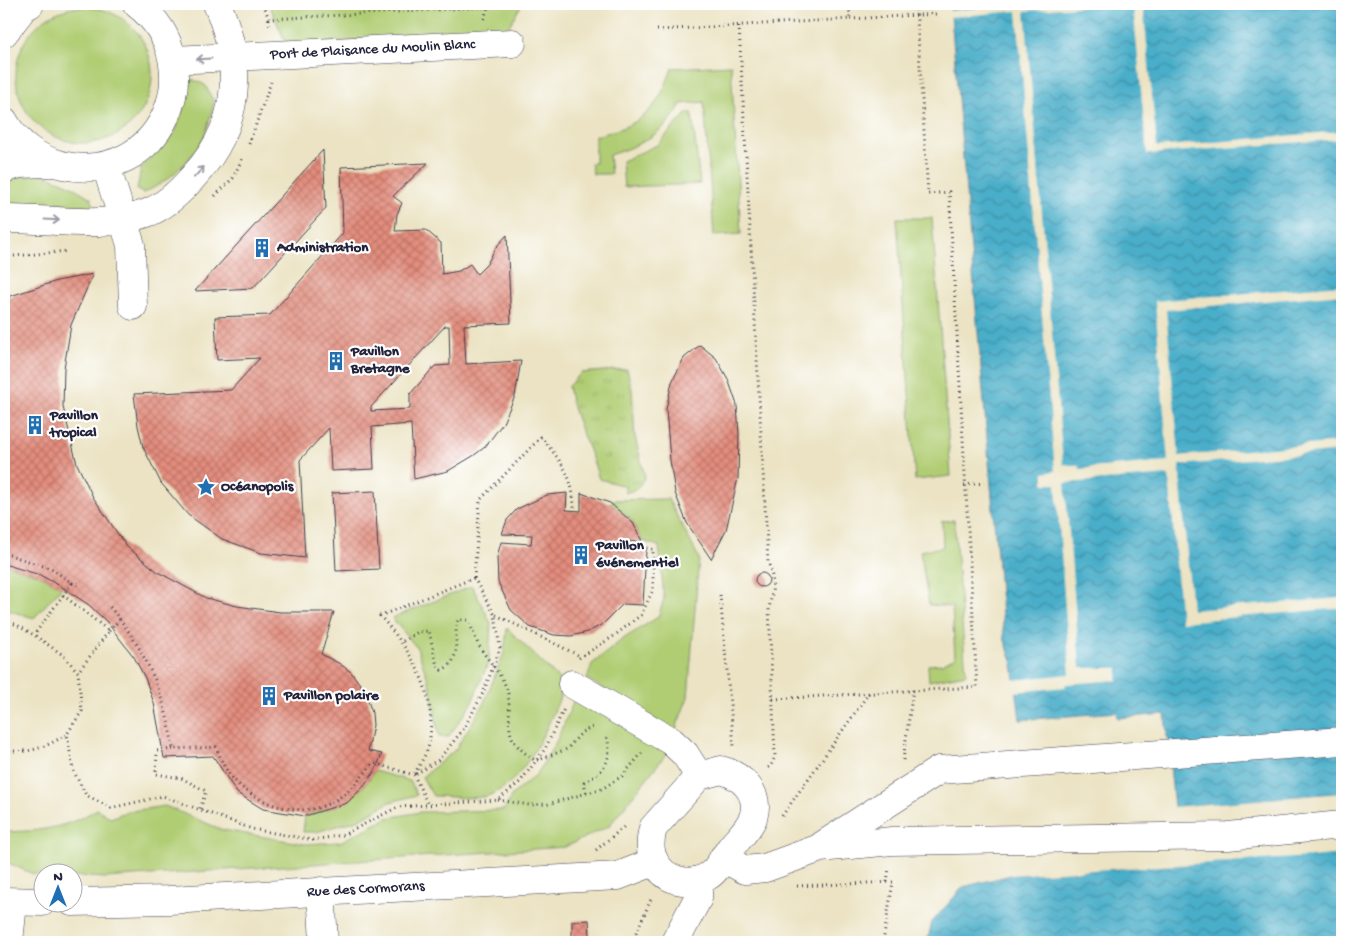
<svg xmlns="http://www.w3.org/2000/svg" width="1346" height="946" font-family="'Gochi Hand',sans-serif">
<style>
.grass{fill:#b0cd73;stroke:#697857}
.park{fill:url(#park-tufts);stroke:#697857}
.water{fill:url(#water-waves);stroke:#366882}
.pier{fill:#ebe3c3}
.building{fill:url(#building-cross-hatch);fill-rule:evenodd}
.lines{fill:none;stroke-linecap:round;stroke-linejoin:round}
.minor-casing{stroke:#403f4f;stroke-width:29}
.path{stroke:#403f4f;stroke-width:3;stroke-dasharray:1 4;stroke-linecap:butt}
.minor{stroke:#fff;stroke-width:28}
.oneway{stroke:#9c9ca7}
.labels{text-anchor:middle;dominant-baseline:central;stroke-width:4.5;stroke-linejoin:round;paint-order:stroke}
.street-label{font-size:15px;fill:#22223b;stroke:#fff}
.poi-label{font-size:15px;font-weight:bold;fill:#22223b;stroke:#fff;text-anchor:start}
</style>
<defs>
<pattern id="park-tufts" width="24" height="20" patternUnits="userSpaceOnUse" patternTransform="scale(1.25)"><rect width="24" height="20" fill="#b0cd73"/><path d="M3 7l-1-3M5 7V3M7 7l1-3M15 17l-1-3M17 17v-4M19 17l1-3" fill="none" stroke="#97b064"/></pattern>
<pattern id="water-waves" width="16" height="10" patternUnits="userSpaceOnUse" patternTransform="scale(1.25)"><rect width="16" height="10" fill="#4aaec9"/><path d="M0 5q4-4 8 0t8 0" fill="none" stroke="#3d8da4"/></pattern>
<pattern id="building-cross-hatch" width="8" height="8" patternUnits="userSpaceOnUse" patternTransform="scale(1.25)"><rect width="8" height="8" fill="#e48d7d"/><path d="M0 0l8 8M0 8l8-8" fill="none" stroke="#b87368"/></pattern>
</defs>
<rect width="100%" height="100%" fill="#fff"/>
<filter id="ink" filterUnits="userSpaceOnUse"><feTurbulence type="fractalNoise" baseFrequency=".02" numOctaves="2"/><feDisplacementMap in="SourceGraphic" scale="10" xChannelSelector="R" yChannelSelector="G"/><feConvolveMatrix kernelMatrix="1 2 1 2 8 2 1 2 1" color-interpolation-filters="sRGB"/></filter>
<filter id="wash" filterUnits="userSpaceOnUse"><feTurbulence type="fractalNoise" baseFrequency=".0096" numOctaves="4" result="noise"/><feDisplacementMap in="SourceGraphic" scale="20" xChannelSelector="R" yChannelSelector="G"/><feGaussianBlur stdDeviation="1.12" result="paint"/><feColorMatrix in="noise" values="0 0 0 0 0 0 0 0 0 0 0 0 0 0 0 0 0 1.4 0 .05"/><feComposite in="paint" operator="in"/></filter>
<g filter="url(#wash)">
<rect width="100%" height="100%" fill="#ebe3c3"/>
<g class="grass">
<polygon points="269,4 522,4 508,28 287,46"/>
<circle cx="84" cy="75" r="68"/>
<path d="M 731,65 L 741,234 L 714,236 L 704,102 L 681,104 C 666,133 639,146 609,155 L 611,174 L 593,174 L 591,163 L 595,163 L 595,136 C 639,126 658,112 672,68 Z"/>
<path d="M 192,79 L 205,85 L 214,102 C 211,114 208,128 203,139 C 190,162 167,183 143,193 L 137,190 L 141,168 L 176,131 Z"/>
<polygon points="687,113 692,113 700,184 624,187 622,161 657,145"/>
<polygon points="40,173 68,184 91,198 95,209 59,203 4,205 4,180"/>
<polygon points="897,218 932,218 951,476 915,480"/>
<polygon points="668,499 699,558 688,697 675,731 587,679 592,664 623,639 658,617 664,599 659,546 642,541 631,519 610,503 613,500"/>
<polygon points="954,520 966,674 929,681 928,665 942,664 955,657 952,607 929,605 920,551 943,547 942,521"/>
<polygon points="4,564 40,575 62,587 34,618 4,609"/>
<polygon points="472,586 491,623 489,661 471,705 448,737 439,737 430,685 417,648 392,618"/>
<path d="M 507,628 L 565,685 C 551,719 526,785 487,796 C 474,800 447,796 433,796 L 422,777 L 455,750 L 483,705 L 504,653 Z"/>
<path d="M 576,696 L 667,753 L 609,826 L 565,847 L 105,878 L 73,876 L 72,874 L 33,874 L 4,861 L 4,832 C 40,831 66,829 97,809 L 111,818 L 125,812 L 165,806 L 223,830 L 306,844 L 340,842 L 387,818 L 421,812 L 504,810 L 513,794 L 537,774 L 556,742 Z"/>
<path d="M 375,771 L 410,781 L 417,795 L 390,802 L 358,820 L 316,832 L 303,832 L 305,816 C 342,804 352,805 375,771 Z"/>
</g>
<path class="park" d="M 627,369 L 632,390 L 635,437 L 645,477 L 637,489 L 625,493 L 625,486 L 599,479 C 590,447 573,418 568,386 L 581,373 Z"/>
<g class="water">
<polygon points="950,4 1342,4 1342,793 1174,807 1165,714 1118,718 1117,712 1020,720 1013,664 1004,638"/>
<polygon points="1342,854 1342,942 927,942 932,922 963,887 1011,875"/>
</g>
<g class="pier">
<polygon points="1016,4 1112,4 1025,11 1063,464 1079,466 1080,469 1168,461 1155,301 1342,285 1342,294 1166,310 1179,456 1342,442 1342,451 1179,465 1192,610 1342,598 1342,608 1181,622 1169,475 1065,483 1080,668 1118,668 1117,680 1066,684 1065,687 1014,692 1012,680 1070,674 1056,484 1044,484 1044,473 1055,471 1017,11 949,17 949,11"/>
<polygon points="1133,4 1143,4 1157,147 1342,131 1342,139 1147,154"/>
<polygon points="1342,793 1342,795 1174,809 1172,807"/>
<polygon points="1342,852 1342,854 1312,857 1011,875 1011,872"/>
</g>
<g id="blocks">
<g class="building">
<polygon points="323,150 326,208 253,288 195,291"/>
<path d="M 428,163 L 393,196 L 402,203 L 397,214 L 395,231 L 426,230 L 441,243 L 442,274 L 459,271 L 470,264 L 477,274 L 487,264 L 496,247 L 507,235 L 511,323 L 464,325 L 466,364 L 521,361 L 515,396 L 503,423 L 485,447 L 473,456 L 448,471 L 414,479 L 411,424 L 372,427 L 374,469 L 331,471 L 329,428 L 300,460 L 305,558 L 261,553 L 222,539 L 188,515 L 161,483 L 143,447 L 138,426 L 134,394 L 231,390 L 260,358 L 217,360 L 215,317 L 270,315 L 343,233 L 341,167 ZM 445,326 L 449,326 L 450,365 L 435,366 L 410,394 L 410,409 L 371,411 L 371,407 Z"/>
<polygon points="93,274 71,325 64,368 63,407 77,464 93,497 126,546 158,572 206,598 237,606 280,612 334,612 321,654 340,664 351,672 365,691 372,713 373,725 368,751 382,754 375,771 364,786 347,803 305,816 263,809 237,793 213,756 164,758 154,703 145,678 134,657 106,621 89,605 62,587 40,575 4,564 4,298 57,281"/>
<polygon points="700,345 716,358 728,379 737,405 739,434 738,478 733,500 726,530 711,559 687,523 675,493 670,460 666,409 672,382 684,358"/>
<polygon points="375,491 379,569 336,571 332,493"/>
<polygon points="567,493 566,510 581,511 581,493 610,503 633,523 642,541 627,542 630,549 646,550 643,605 623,604 603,624 588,632 571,636 554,635 530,627 511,610 498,582 497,557 501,542 531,544 532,535 502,534 507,520 517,509 547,495"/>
<circle cx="762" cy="580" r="7"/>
<polygon points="589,920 590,935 572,937 572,921"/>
</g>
</g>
</g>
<g filter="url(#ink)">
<use href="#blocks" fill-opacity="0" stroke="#403f4f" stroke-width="1"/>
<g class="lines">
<g class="minor-casing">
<g id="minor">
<polyline points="4,33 24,7 30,4"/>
<path id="s1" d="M 174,60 L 512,43"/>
<path d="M 4,121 C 16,143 37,159 62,165 C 160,187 215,65 137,4"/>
<polyline points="106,166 131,245 133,306"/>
<polyline points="4,169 19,164 51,163"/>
<path d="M 4,219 C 51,218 102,230 147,213 C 166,206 181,191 194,176 C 241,125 244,66 217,4"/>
<polyline points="572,684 671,741 685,754 699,776"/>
<path d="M 721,770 C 743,776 761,794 753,818 C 749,828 739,838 732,846 C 725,855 718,870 708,876 C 693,886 670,882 659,868 C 649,856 649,843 653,828 L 699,776 Z"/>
<polyline points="823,845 939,770 1342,741"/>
<polyline points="723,858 745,870 765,868 820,848 892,841 1228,836 1342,825"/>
<polyline points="321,891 324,942"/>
<polyline points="4,901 42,902"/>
<path id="s2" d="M 72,902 L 169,900 L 618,876 L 654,862"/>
<polyline points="9,942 13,903"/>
<polyline points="675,942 698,898 699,880"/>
</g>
</g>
<g class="path">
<polyline points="263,4 269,19 487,7"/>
<polyline points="269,19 269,29"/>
<polyline points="484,19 489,4"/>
<polyline points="850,19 937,14"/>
<path d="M 739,26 L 768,562 C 775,579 773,591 769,608 L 775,756 L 771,766 L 768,768"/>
<polyline points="657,30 850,19 849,4"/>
<polyline points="249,144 271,82"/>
<polyline points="215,196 233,178 243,157"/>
<polyline points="4,257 68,251"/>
<polyline points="964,485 984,483"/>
<polyline points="4,553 52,569 72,583 34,635"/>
<path d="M 474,578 L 495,615 L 500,649 L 483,693 L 463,730 L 438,760 L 414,775 C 419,765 427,754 429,744 C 438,693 412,652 380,616 Z"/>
<path d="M 474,578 L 480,500 L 541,437 C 562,463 574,476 574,511"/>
<polyline points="72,583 81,585"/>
<polyline points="63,595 109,631 78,672"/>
<polyline points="720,595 734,746"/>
<path d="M 110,607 C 145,649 166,695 173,749 L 216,747 C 220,756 224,767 229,774 C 250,802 299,821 332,802 C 349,793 361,778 373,763 L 414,775 L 428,805"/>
<polyline points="496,615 580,656"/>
<polyline points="4,622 15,624 34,635 63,655 78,672 82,711 67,734 73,770 86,795 111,808 163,796 252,829 313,840 343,835 398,807 498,800 520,782 545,749 564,709"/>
<polyline points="109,631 120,619"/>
<path d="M 403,641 L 418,632 L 429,631 L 437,666 L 441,670 C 464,662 452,636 458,620 L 467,620 C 472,626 472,630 475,637 C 482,657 504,673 508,694 C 513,730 500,737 536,761 L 567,749 L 582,732 L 593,727"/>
<polyline points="579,658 614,636 641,615 653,590 653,549 629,546"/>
<polyline points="773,699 977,687 949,192 928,194 916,4"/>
<polyline points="173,749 157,751 156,774 181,778 206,791 200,809"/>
<path d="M 4,750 C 31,754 43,748 66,735"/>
<polyline points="903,760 913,690"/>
<path d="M 586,792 L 584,782 C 605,773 614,757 606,735"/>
<polyline points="498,800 529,805 548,804 602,789 622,776 642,753"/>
<polyline points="782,816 869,693"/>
<polyline points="596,850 625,826"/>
<polyline points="887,882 889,868"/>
<polyline points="797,886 893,882 883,942"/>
<polyline points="632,942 652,897"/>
</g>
<use href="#minor" class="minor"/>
</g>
<defs><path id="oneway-shaft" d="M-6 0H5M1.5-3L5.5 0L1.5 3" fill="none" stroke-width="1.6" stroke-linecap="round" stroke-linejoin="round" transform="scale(1.25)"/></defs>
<g class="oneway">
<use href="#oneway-shaft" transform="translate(204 59) rotate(177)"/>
<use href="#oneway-shaft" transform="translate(199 172) rotate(-48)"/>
<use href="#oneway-shaft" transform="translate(52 220) rotate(3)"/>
</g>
</g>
<defs>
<g id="building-bare" transform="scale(1.5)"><path d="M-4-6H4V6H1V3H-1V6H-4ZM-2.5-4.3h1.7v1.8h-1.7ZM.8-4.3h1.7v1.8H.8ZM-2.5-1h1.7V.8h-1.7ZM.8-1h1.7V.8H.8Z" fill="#1f6fb2" stroke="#fff" stroke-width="2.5" paint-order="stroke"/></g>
<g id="sight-bare" transform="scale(1.5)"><path d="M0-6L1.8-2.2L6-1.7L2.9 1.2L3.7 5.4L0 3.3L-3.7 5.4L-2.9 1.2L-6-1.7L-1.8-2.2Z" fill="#1f6fb2" stroke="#fff" stroke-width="2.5" paint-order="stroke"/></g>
</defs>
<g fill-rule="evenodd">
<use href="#building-bare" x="262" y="248"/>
<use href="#building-bare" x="336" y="361"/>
<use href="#building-bare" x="35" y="425"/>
<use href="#sight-bare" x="206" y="487"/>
<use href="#building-bare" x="581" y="555"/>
<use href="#building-bare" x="269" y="696"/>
</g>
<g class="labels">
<g class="street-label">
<text stroke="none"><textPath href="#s1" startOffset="199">Port de Plaisance du Moulin Blanc</textPath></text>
<text stroke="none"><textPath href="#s2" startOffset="294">Rue des Cormorans</textPath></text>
</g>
<g class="poi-label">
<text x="277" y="248">Administration</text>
<text x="351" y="352">Pavillon<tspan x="351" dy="17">Bretagne</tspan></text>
<text x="50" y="416">Pavillon<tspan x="50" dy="17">tropical</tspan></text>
<text x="221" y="487">Océanopolis</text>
<text x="596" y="546">Pavillon<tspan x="596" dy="17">événementiel</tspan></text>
<text x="284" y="696">Pavillon polaire</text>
</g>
</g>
<rect width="1346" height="946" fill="none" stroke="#fff" stroke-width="20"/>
<g transform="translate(58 888)"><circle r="24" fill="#ffffff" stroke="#a7a7b1"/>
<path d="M0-4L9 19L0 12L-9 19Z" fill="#1f6fb2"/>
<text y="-8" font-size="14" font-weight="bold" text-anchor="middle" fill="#22223b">N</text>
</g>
</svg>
